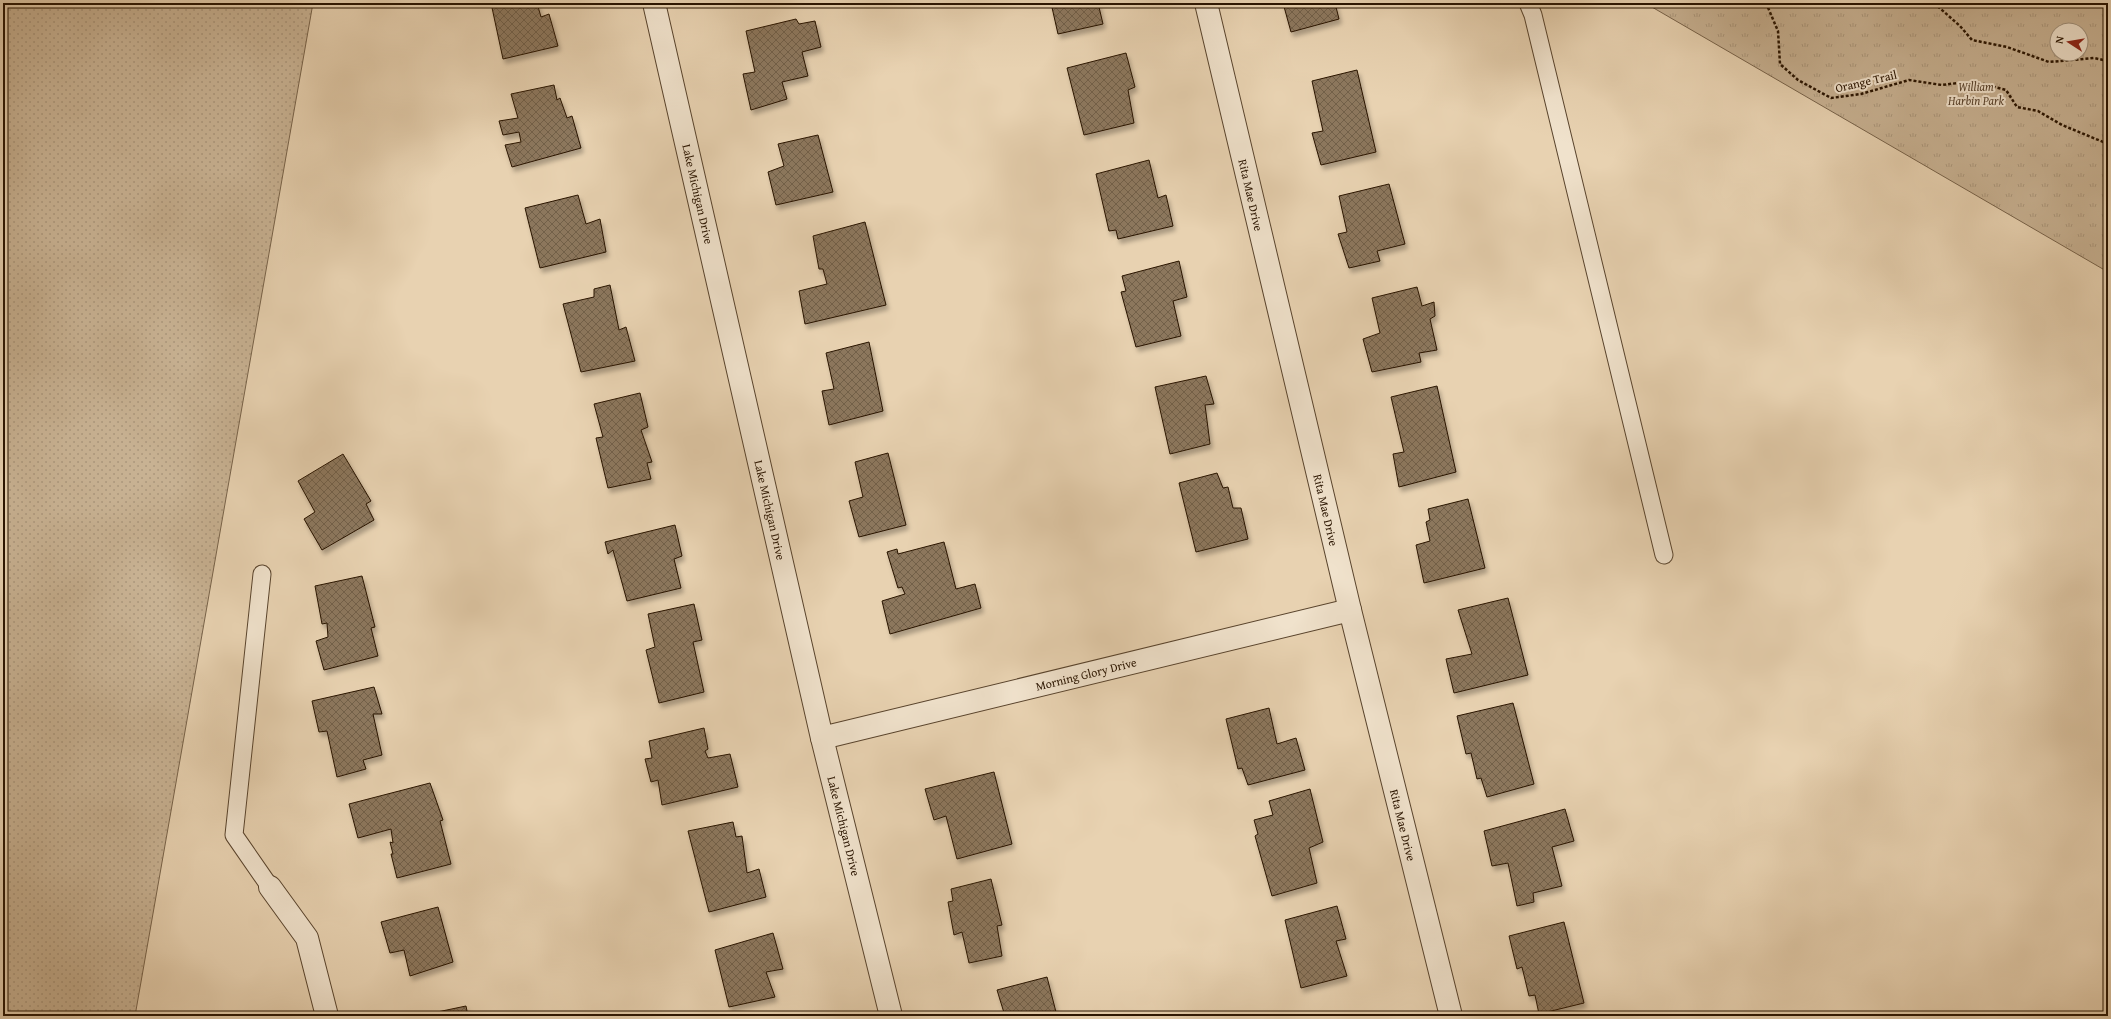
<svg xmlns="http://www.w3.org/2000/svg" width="2111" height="1019" font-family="'Gentium Book Plus',serif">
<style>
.grass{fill:url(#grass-dots);stroke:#78634a}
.park{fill:url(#park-tufts);stroke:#78634a;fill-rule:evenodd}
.building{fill:url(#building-cross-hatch);stroke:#291401;filter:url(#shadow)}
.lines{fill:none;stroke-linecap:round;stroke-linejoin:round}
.service-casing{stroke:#59442d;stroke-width:19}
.minor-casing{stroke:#59442d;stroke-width:24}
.path{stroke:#291401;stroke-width:2.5;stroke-dasharray:3 2;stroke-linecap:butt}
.service{stroke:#f0e2cc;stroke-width:17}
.minor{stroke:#f0e2cc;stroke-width:22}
.labels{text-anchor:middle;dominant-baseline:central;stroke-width:4;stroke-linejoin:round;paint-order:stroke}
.street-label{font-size:12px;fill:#291401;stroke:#f0e2cc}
.park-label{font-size:12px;font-style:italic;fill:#59432d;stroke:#f0e2cc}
</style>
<defs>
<pattern id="grass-dots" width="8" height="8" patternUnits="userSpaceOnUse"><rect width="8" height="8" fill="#c8b293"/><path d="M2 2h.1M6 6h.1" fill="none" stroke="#ac987d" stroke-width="1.8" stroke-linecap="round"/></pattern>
<pattern id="park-tufts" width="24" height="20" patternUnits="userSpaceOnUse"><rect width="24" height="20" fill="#c8b293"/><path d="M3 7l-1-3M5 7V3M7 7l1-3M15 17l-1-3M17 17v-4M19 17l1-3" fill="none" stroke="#ac987d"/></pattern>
<pattern id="building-cross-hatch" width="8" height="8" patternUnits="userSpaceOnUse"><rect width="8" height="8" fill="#8c775d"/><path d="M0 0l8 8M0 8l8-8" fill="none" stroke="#72604a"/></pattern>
<filter id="shadow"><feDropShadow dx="2.5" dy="4.5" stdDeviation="2" flood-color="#0004"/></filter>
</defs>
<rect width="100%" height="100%" fill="#e8d2b1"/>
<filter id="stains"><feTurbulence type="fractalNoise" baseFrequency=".005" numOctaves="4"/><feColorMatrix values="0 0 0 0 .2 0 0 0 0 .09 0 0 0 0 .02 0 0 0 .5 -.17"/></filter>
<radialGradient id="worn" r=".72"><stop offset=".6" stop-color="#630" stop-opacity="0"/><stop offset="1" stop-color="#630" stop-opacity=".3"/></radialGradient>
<polygon class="grass" points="3,3 313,3 135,1016 3,1016"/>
<path class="park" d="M 1645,3 L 2108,3 L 2108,272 ZM 2057,30 L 2081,30 L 2081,54 L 2057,54 Z"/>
<g class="building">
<polygon points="491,3 537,3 541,17 549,14 558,46 503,59"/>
<polygon points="1051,3 1098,3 1103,24 1058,34"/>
<polygon points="1283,3 1335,3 1339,19 1291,32"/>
<polygon points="796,19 799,24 815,21 821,47 802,52 808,76 782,82 787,99 751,110 743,74 755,72 746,31"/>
<polygon points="1126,53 1135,87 1128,90 1134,123 1084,135 1067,68"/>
<polygon points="1357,70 1376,152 1321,165 1312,133 1323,131 1312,81"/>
<polygon points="554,85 557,100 560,98 567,118 572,116 581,148 512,167 505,145 521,142 519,132 503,135 499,121 518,118 511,94"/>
<polygon points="818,135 833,192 776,205 768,172 784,166 778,144"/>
<polygon points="1149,160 1158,198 1166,195 1173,226 1118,239 1116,230 1109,231 1096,174"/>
<polygon points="1389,184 1405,244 1377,251 1380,261 1349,268 1338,234 1347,232 1339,196"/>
<polygon points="578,195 586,224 600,219 606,252 540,268 525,208"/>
<polygon points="865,222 886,305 805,324 799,291 827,284 823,269 819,269 813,236"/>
<polygon points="1179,261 1187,297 1173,301 1181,336 1136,347 1121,292 1126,291 1122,276"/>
<polygon points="610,285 619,330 626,327 635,361 581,372 563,304 594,297 594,289"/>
<polygon points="1417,287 1422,306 1434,302 1435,316 1430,319 1437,350 1419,353 1421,362 1372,372 1363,339 1380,333 1372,298"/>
<polygon points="869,342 883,411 829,425 822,391 834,389 826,353"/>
<polygon points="1206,376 1214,404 1205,405 1210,444 1170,454 1155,387"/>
<polygon points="1437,386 1456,472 1399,487 1393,454 1404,452 1391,397"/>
<polygon points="640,393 648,427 641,430 652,462 647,463 651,479 608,488 596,438 603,437 594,404"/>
<polygon points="888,453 906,525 859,537 849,501 863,497 855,462"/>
<polygon points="343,454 371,501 366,504 374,520 322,550 304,519 315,512 298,481"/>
<polygon points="1217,473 1223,488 1228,487 1233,508 1241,508 1248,539 1196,552 1179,483"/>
<polygon points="1468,499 1485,568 1424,583 1416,545 1430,541 1426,522 1430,520 1428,509"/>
<polygon points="675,525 682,556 674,559 681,588 627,601 613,550 608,554 605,542"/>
<polygon points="944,542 956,589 975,584 981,608 890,634 882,601 905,594 902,587 898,588 887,552 897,549 898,554"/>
<polygon points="362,576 375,627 371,628 378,656 324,670 316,641 328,637 327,623 322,624 315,586"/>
<polygon points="1508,598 1528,675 1454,693 1446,659 1472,654 1458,610"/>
<polygon points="694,604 702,640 693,642 704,692 659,703 646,650 655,647 648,614"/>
<polygon points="374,687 382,714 373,714 382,755 363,760 366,769 337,777 327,731 319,732 312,701"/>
<polygon points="1513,703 1534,784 1487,797 1481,778 1477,779 1471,753 1466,754 1457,716"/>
<polygon points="1269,708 1277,744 1296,738 1305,770 1248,785 1242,768 1238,769 1226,719"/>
<polygon points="704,728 708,749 705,751 708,758 730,754 738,787 662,805 658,780 651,782 645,759 652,758 649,741"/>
<polygon points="994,772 1012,844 957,859 946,816 934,820 925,789"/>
<polygon points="430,783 443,820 440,821 451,864 397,878 391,854 393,854 390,842 393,843 391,829 358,838 349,804"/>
<polygon points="1310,789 1323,842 1309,848 1317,883 1272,896 1255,836 1258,834 1254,820 1273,815 1269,801"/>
<polygon points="1565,809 1574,841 1552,847 1562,886 1533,893 1534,902 1517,906 1508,863 1492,866 1484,831"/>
<polygon points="733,822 736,837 742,836 747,873 759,869 766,897 709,912 688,831"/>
<polygon points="991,879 1002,925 997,926 1002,956 969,963 962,932 954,935 948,902 953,901 951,889"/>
<polygon points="1337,906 1346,939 1336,941 1347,976 1301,988 1285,920"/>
<polygon points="438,907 453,962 410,976 404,950 390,953 381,922"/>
<polygon points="1564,922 1584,1003 1539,1014 1535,995 1529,996 1522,967 1517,969 1509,936"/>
<polygon points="773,933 783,969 766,972 775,997 729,1007 715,950"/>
<polygon points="1047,977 1057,1016 1005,1016 997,990"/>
<polygon points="466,1006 468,1016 418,1016"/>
</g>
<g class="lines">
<g class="service-casing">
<g id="service">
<polyline points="1528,3 1533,15 1664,555"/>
<polyline points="262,574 234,835 270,887"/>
</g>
</g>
<g class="minor-casing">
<g id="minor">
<polyline points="654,3 822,738 891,1016"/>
<polyline points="1206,3 1350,610 1451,1016"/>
<polyline points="822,738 1350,610"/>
<polyline points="270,887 307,938 327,1016"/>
</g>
</g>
<g class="path">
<polyline points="1766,3 1778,31 1780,64 1798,80 1831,98 1861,94 1909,80 1942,85 1958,83 1984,84 2006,90 2017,107 2038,111 2062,125 2108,144"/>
<polyline points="1934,3 1960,26 1972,40 2007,47 2049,62 2094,58 2108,61"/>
</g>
<use href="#service" class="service"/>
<use href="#minor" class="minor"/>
</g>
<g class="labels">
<g class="street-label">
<text transform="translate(1866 81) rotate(-13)">Orange Trail</text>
<text transform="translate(698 194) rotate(77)">Lake Michigan Drive</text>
<text transform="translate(1251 195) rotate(77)">Rita Mae Drive</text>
<text transform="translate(770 510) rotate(77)">Lake Michigan Drive</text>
<text transform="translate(1326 510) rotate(77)">Rita Mae Drive</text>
<text transform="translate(1086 674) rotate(-14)">Morning Glory Drive</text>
<text transform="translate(1403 825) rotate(76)">Rita Mae Drive</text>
<text transform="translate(844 826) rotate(76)">Lake Michigan Drive</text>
</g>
<g class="park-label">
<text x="1976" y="86">William<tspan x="1976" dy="14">Harbin Park</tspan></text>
</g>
</g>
<rect width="2111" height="1019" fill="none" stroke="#e8d2b1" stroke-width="16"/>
<rect x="4" y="4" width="2103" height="1011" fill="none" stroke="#291401" stroke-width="2"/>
<rect x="8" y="8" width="2095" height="1003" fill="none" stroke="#291401"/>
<g transform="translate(2069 42) rotate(282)"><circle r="19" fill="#f0e2cc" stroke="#a0907b"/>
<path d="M0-3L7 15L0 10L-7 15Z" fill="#8f2418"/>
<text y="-6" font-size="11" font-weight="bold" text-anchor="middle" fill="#291401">N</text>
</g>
<rect width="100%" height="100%" filter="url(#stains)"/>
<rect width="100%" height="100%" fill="url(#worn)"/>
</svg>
